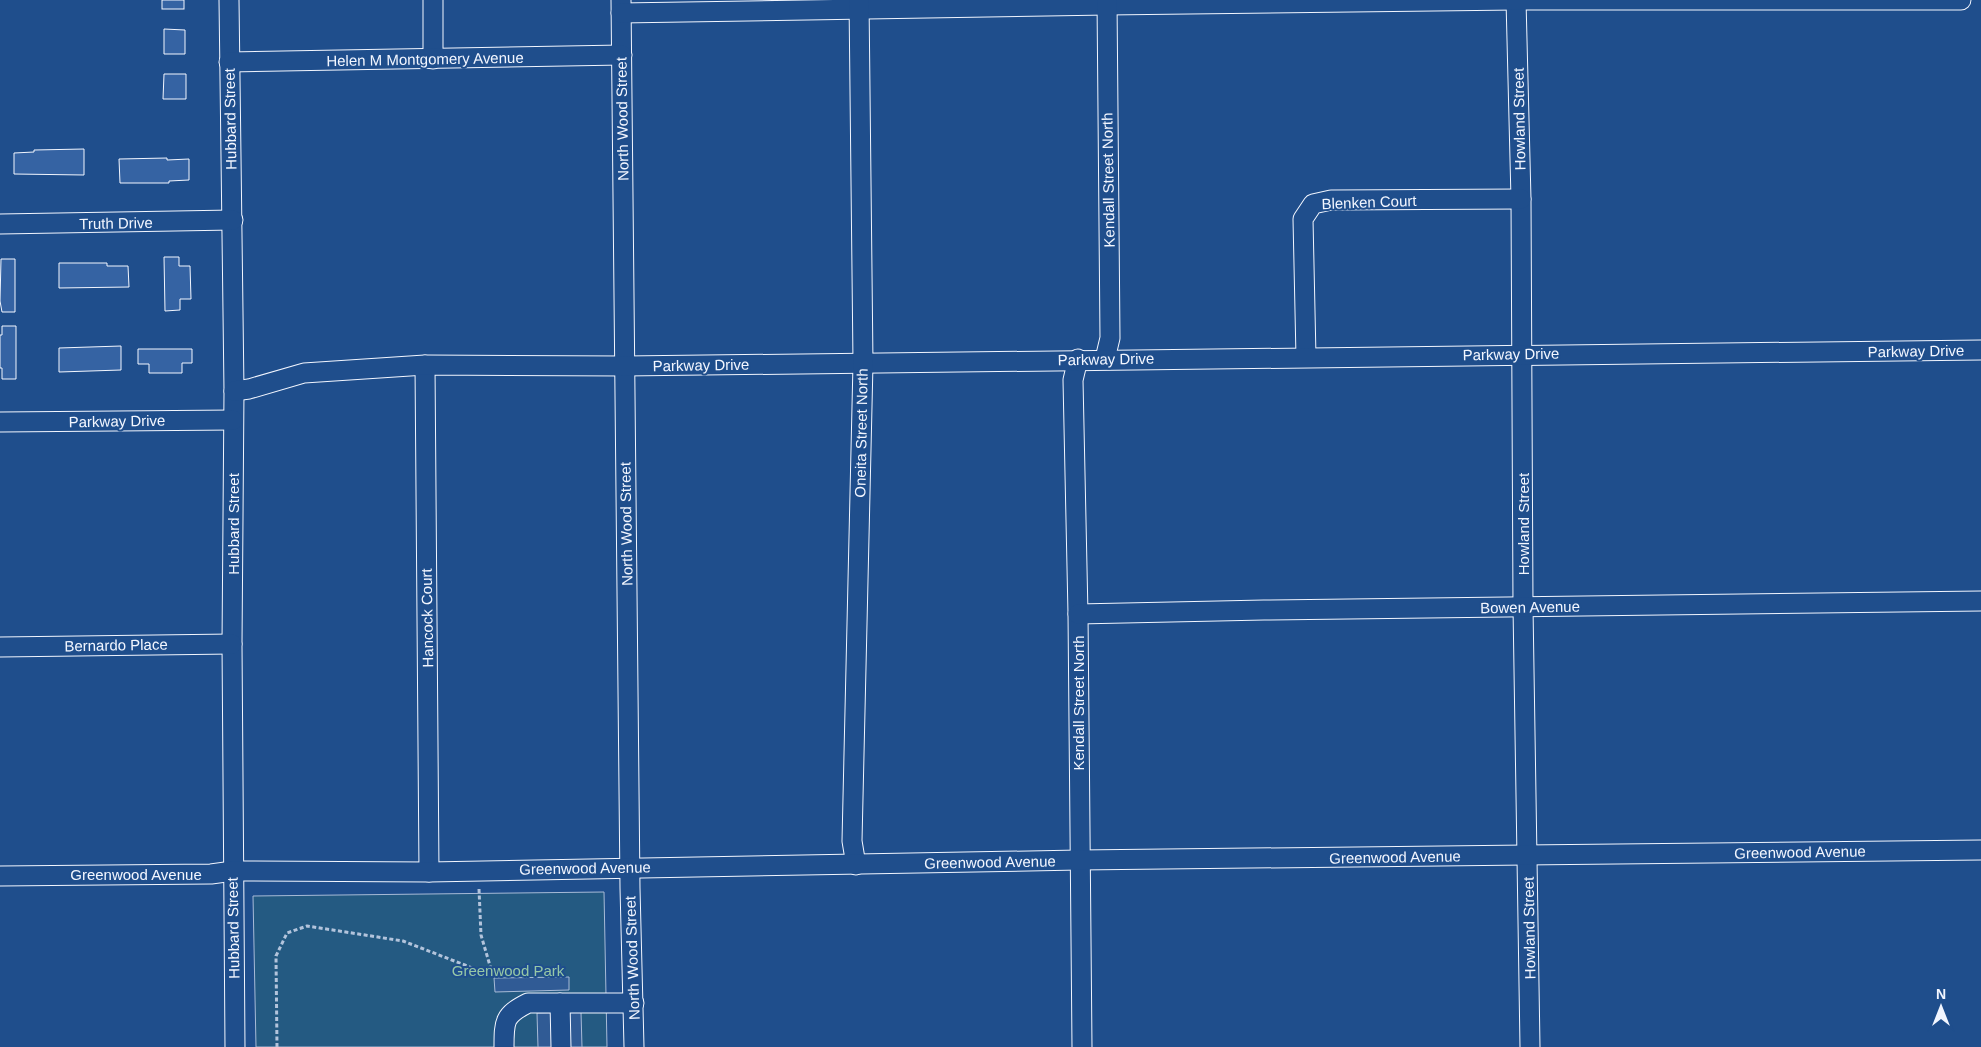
<svg xmlns="http://www.w3.org/2000/svg" width="1981" height="1047" font-family="Arial,sans-serif">
<style>
.green{fill:#245a82;stroke:#a8bbd7}
.parking{fill:#305b95;stroke:#a8bbd7}
.building{fill:#3563a3;stroke:#f2f6ff}
.lines{fill:none;stroke-linecap:round;stroke-linejoin:round}
.minor-casing{stroke:#f2f6ff;stroke-width:21}
.path{stroke:#b3c4dc;stroke-width:3;stroke-dasharray:4 2.5;stroke-linecap:butt}
.minor{stroke:#1f4e8c;stroke-width:19}
.labels{text-anchor:middle;dominant-baseline:central;stroke-width:4;stroke-linejoin:round;paint-order:stroke}
.street-label{font-size:15px;fill:#f2f6ff;stroke:#1f4e8c}
.park-label{font-size:15px;fill:#97c8a6;stroke:#1f4e8c}
</style>
<rect width="100%" height="100%" fill="#1f4e8c"/>
<polygon class="green" points="604,892 607,1047 256,1047 253,896"/>
<g class="parking">
<polygon points="569,977 569,990 495,992 494,978"/>
<polygon points="581,1012 582,1047 538,1047 537,1013"/>
</g>
<g class="building">
<rect x="162" y="0" width="22" height="9"/>
<polygon points="164,29 185,30 185,54 164,54"/>
<polygon points="164,74 186,74 186,99 163,99"/>
<polygon points="84,149 84,175 14,174 14,153 34,152 34,150"/>
<polygon points="167,158 167,160 189,159 189,180 169,181 169,183 120,183 119,159"/>
<polygon points="164,257 179,257 179,266 190,266 191,299 180,299 180,310 165,311"/>
<polygon points="1,259 15,259 15,312 2,312 0,301"/>
<polygon points="59,263 107,263 107,266 128,266 129,287 59,288"/>
<polygon points="2,326 16,326 16,379 2,379 2,368 0,368 0,335 2,335"/>
<polygon points="121,346 121,370 59,372 59,348"/>
<polygon points="138,349 192,349 192,363 182,363 182,373 149,373 149,364 138,364"/>
</g>
<g class="lines">
<g class="minor-casing">
<g id="minor">
<polyline points="229,0 234,391 232,644 235,1047"/>
<polyline points="433,0 433,59"/>
<polyline points="621,0 630,888 634,1047"/>
<polyline points="1516,0 1521,199 1523,607 1530,1047"/>
<polyline points="621,13 1107,5 1516,0 1961,0"/>
<polyline points="229,62 622,55"/>
<polyline points="0,224 233,220"/>
<polyline points="1306,357 1303,219 1313,204 1331,200 1521,199"/>
<polyline points="1078,359 1073,380 1078,614 1082,1047"/>
<polyline points="1105,359 1110,338 1107,0"/>
<polyline points="425,365 429,872"/>
<polyline points="234,391 249,389 304,373 425,365 625,366 1981,350"/>
<polyline points="0,422 233,420"/>
<polyline points="1078,614 1264,610 1981,601"/>
<polyline points="0,647 232,644"/>
<polyline points="856,865 852,841 863,363 859,0"/>
<polyline points="0,876 211,874 233,871 429,872 1079,860 1981,850"/>
<polyline points="560,1003 561,1047"/>
<path d="M 504,1047 C 504,1021 504,1015 528,1003 L 634,1003"/>
</g>
</g>
<g class="path">
<polyline points="479,889 481,935 493,976"/>
<polyline points="277,1047 276,956 287,933 307,926 403,941 493,976"/>
</g>
<use href="#minor" class="minor"/>
</g>
<g class="labels">
<g class="street-label">
<text transform="translate(425 59) rotate(-1)">Helen M Montgomery Avenue</text>
<text transform="translate(230 119) rotate(-91)">Hubbard Street</text>
<text transform="translate(622 119) rotate(-91)">North Wood Street</text>
<text transform="translate(1519 119) rotate(-91)">Howland Street</text>
<text transform="translate(1108 180) rotate(-91)">Kendall Street North</text>
<text transform="translate(1369 202) rotate(-2)">Blenken Court</text>
<text transform="translate(116 223) rotate(-1)">Truth Drive</text>
<text transform="translate(1916 351) rotate(-1)">Parkway Drive</text>
<text transform="translate(1511 354) rotate(-1)">Parkway Drive</text>
<text transform="translate(1106 359) rotate(-1)">Parkway Drive</text>
<text transform="translate(701 365) rotate(-1)">Parkway Drive</text>
<text transform="translate(117 421) rotate(-1)">Parkway Drive</text>
<text transform="translate(861 433) rotate(-89)">Oneita Street North</text>
<text transform="translate(233 524) rotate(-90)">Hubbard Street</text>
<text transform="translate(626 524) rotate(-91)">North Wood Street</text>
<text transform="translate(1523 524) rotate(-90)">Howland Street</text>
<text transform="translate(1530 607) rotate(-1)">Bowen Avenue</text>
<text transform="translate(427 618) rotate(-91)">Hancock Court</text>
<text transform="translate(116 645) rotate(-1)">Bernardo Place</text>
<text transform="translate(1078 703) rotate(-90)">Kendall Street North</text>
<text transform="translate(1800 852) rotate(-1)">Greenwood Avenue</text>
<text transform="translate(1395 857) rotate(-1)">Greenwood Avenue</text>
<text transform="translate(990 862) rotate(-1)">Greenwood Avenue</text>
<text transform="translate(585 868) rotate(-1)">Greenwood Avenue</text>
<text x="136" y="874">Greenwood Avenue</text>
<text transform="translate(233 928) rotate(-91)">Hubbard Street</text>
<text transform="translate(1529 928) rotate(-91)">Howland Street</text>
<text transform="translate(632 958) rotate(-92)">North Wood Street</text>
</g>
<g class="park-label">
<text x="508" y="970">Greenwood Park</text>
</g>
</g>
<g transform="translate(1941 1007)" stroke="#1f4e8c" stroke-width="4" paint-order="stroke">
<path d="M0-4L9 19L0 12L-9 19Z" fill="#f2f6ff"/>
<text y="-8" font-size="14" font-weight="bold" text-anchor="middle" fill="#f2f6ff">N</text>
</g>
</svg>
